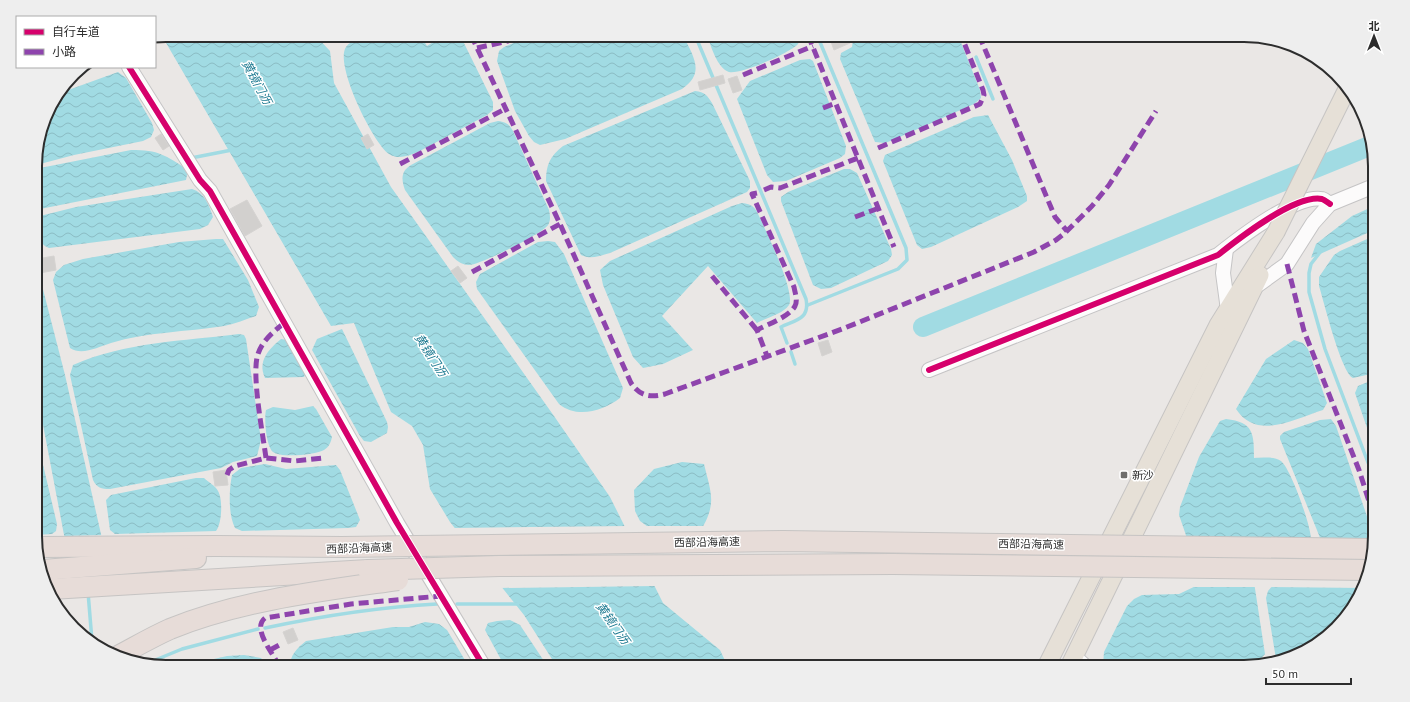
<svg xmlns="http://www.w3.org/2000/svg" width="1410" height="702" font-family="'PT Sans','Noto Sans SC',sans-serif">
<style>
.water{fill:url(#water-waves)}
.pier{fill:#eae7e5}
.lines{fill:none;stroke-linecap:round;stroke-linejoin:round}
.stream{stroke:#a1dbe3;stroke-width:3.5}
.river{stroke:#a1dbe3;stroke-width:20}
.building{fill:#d2d0ce;stroke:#d5d3d1}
.minor-casing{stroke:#c5c4c5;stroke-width:16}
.major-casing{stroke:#c6c4c3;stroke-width:19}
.highway-casing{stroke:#c6c4c3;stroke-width:22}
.minor{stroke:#fcfbfb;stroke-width:14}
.major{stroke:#e6e0d7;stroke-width:17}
.highway{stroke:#e7dcd8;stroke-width:20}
.major-bridge-casing{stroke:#c6c4c3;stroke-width:19;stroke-linecap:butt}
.highway-bridge-casing{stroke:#c6c4c3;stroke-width:22;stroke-linecap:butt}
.major-bridge{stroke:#e6e0d7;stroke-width:17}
.highway-bridge{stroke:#e7dcd8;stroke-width:20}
.quiet{stroke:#8e44ad;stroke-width:5;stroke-dasharray:10 5;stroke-linecap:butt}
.cycleway-casing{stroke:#fff;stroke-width:8}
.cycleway{stroke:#d6006c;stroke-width:6}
.poi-dot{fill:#6f6e6d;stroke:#fff;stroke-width:1.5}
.labels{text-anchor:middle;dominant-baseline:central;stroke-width:3;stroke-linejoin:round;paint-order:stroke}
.poi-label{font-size:11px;fill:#2d2d2d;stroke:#fff;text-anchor:start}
.street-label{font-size:11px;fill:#2d2d2d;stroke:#fff}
.water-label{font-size:12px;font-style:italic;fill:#1d7a91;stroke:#fff}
.rim{fill:none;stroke:#2d2d2d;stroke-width:2}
</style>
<defs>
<pattern id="water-waves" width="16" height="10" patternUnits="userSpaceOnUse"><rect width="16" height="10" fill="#a1dbe3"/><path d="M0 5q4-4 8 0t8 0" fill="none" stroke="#8bbcc3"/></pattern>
</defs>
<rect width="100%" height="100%" fill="#eae7e5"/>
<g class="water">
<polygon points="315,35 330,51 334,83 391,187 554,416 610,497 663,603 720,650 728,667 557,667 524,615 450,522 430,489 423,445 412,426 391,412 354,323 331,326 162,36"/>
<path d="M 370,35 L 420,35 L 427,46 L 444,35 L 460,35 L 493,102 L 493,110 L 487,115 L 418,152 C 408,156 398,160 389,154 C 373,143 334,64 346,47 C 351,40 362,38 370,35 Z"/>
<path d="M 533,35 L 683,35 C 693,56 706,73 682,89 L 565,139 L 540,145 L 534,142 L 529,136 L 515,111 L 497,61 L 499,51 L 504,47 Z"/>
<path d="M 707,35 L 800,35 C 800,39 800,41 798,44 C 790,53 740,75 729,72 C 717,68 711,46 707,35 Z"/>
<polygon points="860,35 958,35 980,90 981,98 974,104 893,140 885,143 875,142 840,59 841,53 852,47 853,40"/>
<polygon points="810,59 813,61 846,146 845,154 840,158 786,181 773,182 767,175 737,99 750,81 800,60"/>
<polygon points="118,72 126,78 152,123 154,130 151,137 143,141 74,155 40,164 36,162 35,157 49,108 60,93"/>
<path d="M 695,91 C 705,92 707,95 712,103 L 750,181 L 750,188 L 747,192 L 610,253 C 599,256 591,260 581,255 L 546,181 C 546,165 550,156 563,146 Z"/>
<polygon points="988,115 1012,160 1027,196 1027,201 1018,207 931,247 922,249 917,245 883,161 885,155 974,117"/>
<path d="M 498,121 C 506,122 509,124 513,131 L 549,210 C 550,215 551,220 548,225 C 542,234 480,265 469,265 C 462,265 457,261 453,257 L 405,190 C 401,179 401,171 411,165 L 490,123 Z"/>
<path d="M 131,150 C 159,150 165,155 188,170 L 186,180 L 35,210 L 35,169 Z"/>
<polygon points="844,169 850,169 857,173 891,249 892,255 888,261 831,288 821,289 813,285 781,201 781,197 788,192"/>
<path d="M 192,189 C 205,193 209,205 213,217 L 208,225 L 200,229 L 49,248 C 37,244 35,227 40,216 L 76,207 Z"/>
<path d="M 742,203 C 752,204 755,207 759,216 C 766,231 796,293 789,305 C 783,314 766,318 757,323 L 708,266 L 662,316 L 693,350 L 663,364 L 643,368 L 633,357 L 603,285 L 600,270 L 610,261 L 732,206 Z"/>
<polygon points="1374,206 1374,230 1311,258 1316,244 1352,216"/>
<path d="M 1374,236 L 1375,373 L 1353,378 C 1341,372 1324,302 1319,286 L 1319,277 L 1334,255 L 1340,251 Z"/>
<path d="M 216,239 L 223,239 L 248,280 L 259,307 L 256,316 C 246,319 235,324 224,326 C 186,332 147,332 111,343 C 98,347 82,356 70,348 L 53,280 L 56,272 L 64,265 L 83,259 L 179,242 Z"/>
<path d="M 548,241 L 555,242 L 564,254 L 623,388 L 620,398 C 603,411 577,419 559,404 L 477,289 L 476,282 L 480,274 L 538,242 Z"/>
<polygon points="36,262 65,375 103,543 65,540 36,388"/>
<polygon points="342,329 387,422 388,427 387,433 371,442 364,441 360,436 312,350 317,339"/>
<path d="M 239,334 L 244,335 L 246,339 L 261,440 L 257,456 L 233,462 L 221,468 L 110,489 C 101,489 97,488 93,480 L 70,375 L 73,365 C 125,342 184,341 239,334 Z"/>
<path d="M 281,339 L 287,340 L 305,375 L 304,377 L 265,378 C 257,361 269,349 281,339 Z"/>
<path d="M 1294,340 L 1303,343 L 1308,349 L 1327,403 L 1323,410 C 1294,419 1257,441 1236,409 L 1266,359 Z"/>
<polygon points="1375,379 1375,451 1355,393 1358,386"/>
<path d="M 313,406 L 316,409 L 332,437 C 331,442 329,447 324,450 C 316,455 280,458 273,452 C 266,446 264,418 266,410 L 273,407 L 295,410 Z"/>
<path d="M 1226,419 C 1254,422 1254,434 1254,458 C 1262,458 1275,456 1281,461 C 1291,469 1311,526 1311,539 L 1189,544 L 1179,515 L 1180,507 L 1199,457 L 1220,421 Z"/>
<polygon points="1331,419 1336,426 1372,531 1372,535 1366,540 1323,545 1280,439 1280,436 1284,432 1320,420"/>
<polygon points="36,435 57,524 56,531 52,534 36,535"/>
<path d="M 682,462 L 704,464 C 711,493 717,503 701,530 L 651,529 L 640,521 L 635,511 L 634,490 L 654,469 Z"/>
<path d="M 265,464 L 286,469 L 336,465 L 340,470 L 360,520 L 356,527 L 348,528 L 242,531 L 235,528 C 228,514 229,490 232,475 L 241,468 Z"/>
<path d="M 196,478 L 204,478 C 208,482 216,486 218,491 C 223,499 222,524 216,531 L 115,534 L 110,530 L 106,500 L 111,495 Z"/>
<polygon points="1254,582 1265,654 1258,662 1246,664 1242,667 1104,667 1103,665 1104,652 1127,606 1134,599 1142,595 1179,594 1200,584"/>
<polygon points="1364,583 1362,594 1317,645 1276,659 1266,598 1268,591 1274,584"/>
<polygon points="510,620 520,625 548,667 505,667 485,630 488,623 497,621"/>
<path d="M 425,622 L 439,624 L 447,630 L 469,667 L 290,667 C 290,655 297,648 306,641 L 393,627 L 409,627 Z"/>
<polygon points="244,655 261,658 269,667 179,667 227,656"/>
</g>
<g class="pier">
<polygon points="626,526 656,586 500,588 453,528"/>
<polygon points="644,526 705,526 701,532 651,531"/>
<polygon points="218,533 115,536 113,535"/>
<polygon points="104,535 105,543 63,541 62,536"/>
<polygon points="1254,580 1257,587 1192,587 1199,582"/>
<polygon points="1365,581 1363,588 1268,587 1273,582"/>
</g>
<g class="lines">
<g class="stream">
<path d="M 695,35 L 806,299 C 810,319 796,320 781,327 L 787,343"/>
<polyline points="976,57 993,99"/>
<polyline points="191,158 232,150"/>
<polyline points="1321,251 1311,264 1309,273 1309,292 1325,349 1375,481"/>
<polyline points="808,305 898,269 907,260 906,248 817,35"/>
<polyline points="791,352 795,364"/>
<polyline points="88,592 92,641"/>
<polyline points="457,604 518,604"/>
<path d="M 265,628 C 322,616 379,607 437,604"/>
<polyline points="148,663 182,649 258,629"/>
</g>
<polyline class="river" points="923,327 1372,145"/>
</g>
<g class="building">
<polygon points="838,35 846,35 850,43 834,50 830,39"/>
<polygon points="723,75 725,83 700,90 698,82"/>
<polygon points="737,76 742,90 733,93 728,79"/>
<polygon points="161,134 169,146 163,150 155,138"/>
<polygon points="368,134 374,145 367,149 361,138"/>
<polygon points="247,200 262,226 245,236 230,209"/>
<polygon points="54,256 56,270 40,273 37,259"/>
<polygon points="458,266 467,278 460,283 451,271"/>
<polygon points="828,340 832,352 822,356 818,343"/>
<polygon points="226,470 228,485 215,486 213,472"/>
<polygon points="293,628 298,640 288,644 283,632"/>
</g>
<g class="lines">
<g class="minor-casing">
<g id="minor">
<polyline points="129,67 200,180 210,191 397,523 484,667"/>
<polyline points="1226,249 1223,273 1228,310"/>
<polyline points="1255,287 1287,264 1313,223 1330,204 1374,186"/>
<path d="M 929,370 L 1218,255 C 1238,239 1296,194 1322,199 C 1325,200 1328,203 1330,204"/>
<polyline points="1074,656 1086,667"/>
</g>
</g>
<g class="major-casing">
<g id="major">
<polyline points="1046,667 1218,325 1276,232"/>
<polyline points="1069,667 1260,275"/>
</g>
</g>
<g class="highway-casing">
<g id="highway">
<polyline points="36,547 217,546 342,547"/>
<polyline points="43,570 196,558"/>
<polyline points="51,589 368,570"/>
</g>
</g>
<use href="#minor" class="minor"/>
<use href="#major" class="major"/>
<use href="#highway" class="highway"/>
<g class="major-bridge-casing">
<polyline id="major-bridge" points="1276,232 1348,87"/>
</g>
<g class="highway-bridge-casing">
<g id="highway-bridge">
<polyline points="342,547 783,541 1372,549"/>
<polyline points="368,570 499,566 893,564 1367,570"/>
<path d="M 118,656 C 135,647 152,637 170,629 C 242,600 321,591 398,580"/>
</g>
</g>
<use href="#major-bridge" class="major-bridge"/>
<use href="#highway-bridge" class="highway-bridge"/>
<g class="quiet">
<path d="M 471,35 L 560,224 L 631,383 C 640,396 650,398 665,394 L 842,329 L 1034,252 L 1056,240 L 1065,233 L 1092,206 L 1109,185 L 1156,111"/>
<polyline points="808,35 894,247"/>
<polyline points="979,35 1055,217 1067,231"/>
<polyline points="477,48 508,41 522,35"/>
<polyline points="743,75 813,46"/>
<polyline points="823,108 836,103"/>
<polyline points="878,148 980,104 984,95 983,90 961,35"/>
<polyline points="400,164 505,109"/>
<polyline points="764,190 771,187 780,188 858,158"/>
<path d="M 757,193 L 752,194 L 794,287 C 795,293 798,300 795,306 C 789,317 768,324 757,330 L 767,356"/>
<polyline points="855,217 879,208"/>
<polyline points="1287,264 1304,331 1359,470 1375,520"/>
<polyline points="472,272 560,224"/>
<polyline points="712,276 757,330"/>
<path d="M 266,458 C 263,435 251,373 258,354 C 262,341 273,332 283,324"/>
<polyline points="227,475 229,470 235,466 266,458 295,461 323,458"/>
<polyline points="270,650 283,643"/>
<path d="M 280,667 C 275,656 251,629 265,618 L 351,604 L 441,596"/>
</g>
<g class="cycleway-casing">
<g id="cycleway">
<polyline points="129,67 200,180 210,191 397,523 484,667"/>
<path d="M 929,370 L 1218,255 C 1238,239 1296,194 1322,199 C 1325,200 1328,203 1330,204"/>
</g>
</g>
<use href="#cycleway" class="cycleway"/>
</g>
<rect class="poi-dot" x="1120" y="471" width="8" height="8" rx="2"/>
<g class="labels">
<g class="poi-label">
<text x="1132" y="475">新沙</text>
</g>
<g class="street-label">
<text transform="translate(707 542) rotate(-1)">西部沿海高速</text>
<text transform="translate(1031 544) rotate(1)">西部沿海高速</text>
<text transform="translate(359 548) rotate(-2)">西部沿海高速</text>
</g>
<g class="water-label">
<text transform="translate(257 82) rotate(62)">黄镜门沥</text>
<text transform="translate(431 355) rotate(57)">黄镜门沥</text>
<text transform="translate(613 623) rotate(55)">黄镜门沥</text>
</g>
</g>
<path d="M0 0H1410V702H0ZM166 42H1244A124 124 0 0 1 1368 166V536A124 124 0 0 1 1244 660H166A124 124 0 0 1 42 536V166A124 124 0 0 1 166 42Z" fill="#eee" fill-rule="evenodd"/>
<path class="rim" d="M166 42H1244A124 124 0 0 1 1368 166V536A124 124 0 0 1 1244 660H166A124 124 0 0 1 42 536V166A124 124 0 0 1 166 42Z"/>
<rect x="16" y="16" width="140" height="52" fill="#ffffff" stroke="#ababab"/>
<rect x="24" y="29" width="20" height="6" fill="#d6006c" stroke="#ababab"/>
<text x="52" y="36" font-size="12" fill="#2d2d2d">自行车道</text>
<rect x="24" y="49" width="20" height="6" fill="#8e44ad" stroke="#ababab"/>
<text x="52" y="56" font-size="12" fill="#2d2d2d">小路</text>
<g transform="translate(1374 36)" stroke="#ffffff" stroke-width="3" paint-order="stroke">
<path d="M0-3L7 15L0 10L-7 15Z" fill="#2d2d2d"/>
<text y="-6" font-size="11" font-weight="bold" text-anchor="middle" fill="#2d2d2d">北</text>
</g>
<path d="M1266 678v6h85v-6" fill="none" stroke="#2d2d2d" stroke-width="2"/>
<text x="1272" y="678" font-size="12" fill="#2d2d2d" stroke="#ffffff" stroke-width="3" paint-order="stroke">50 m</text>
</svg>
